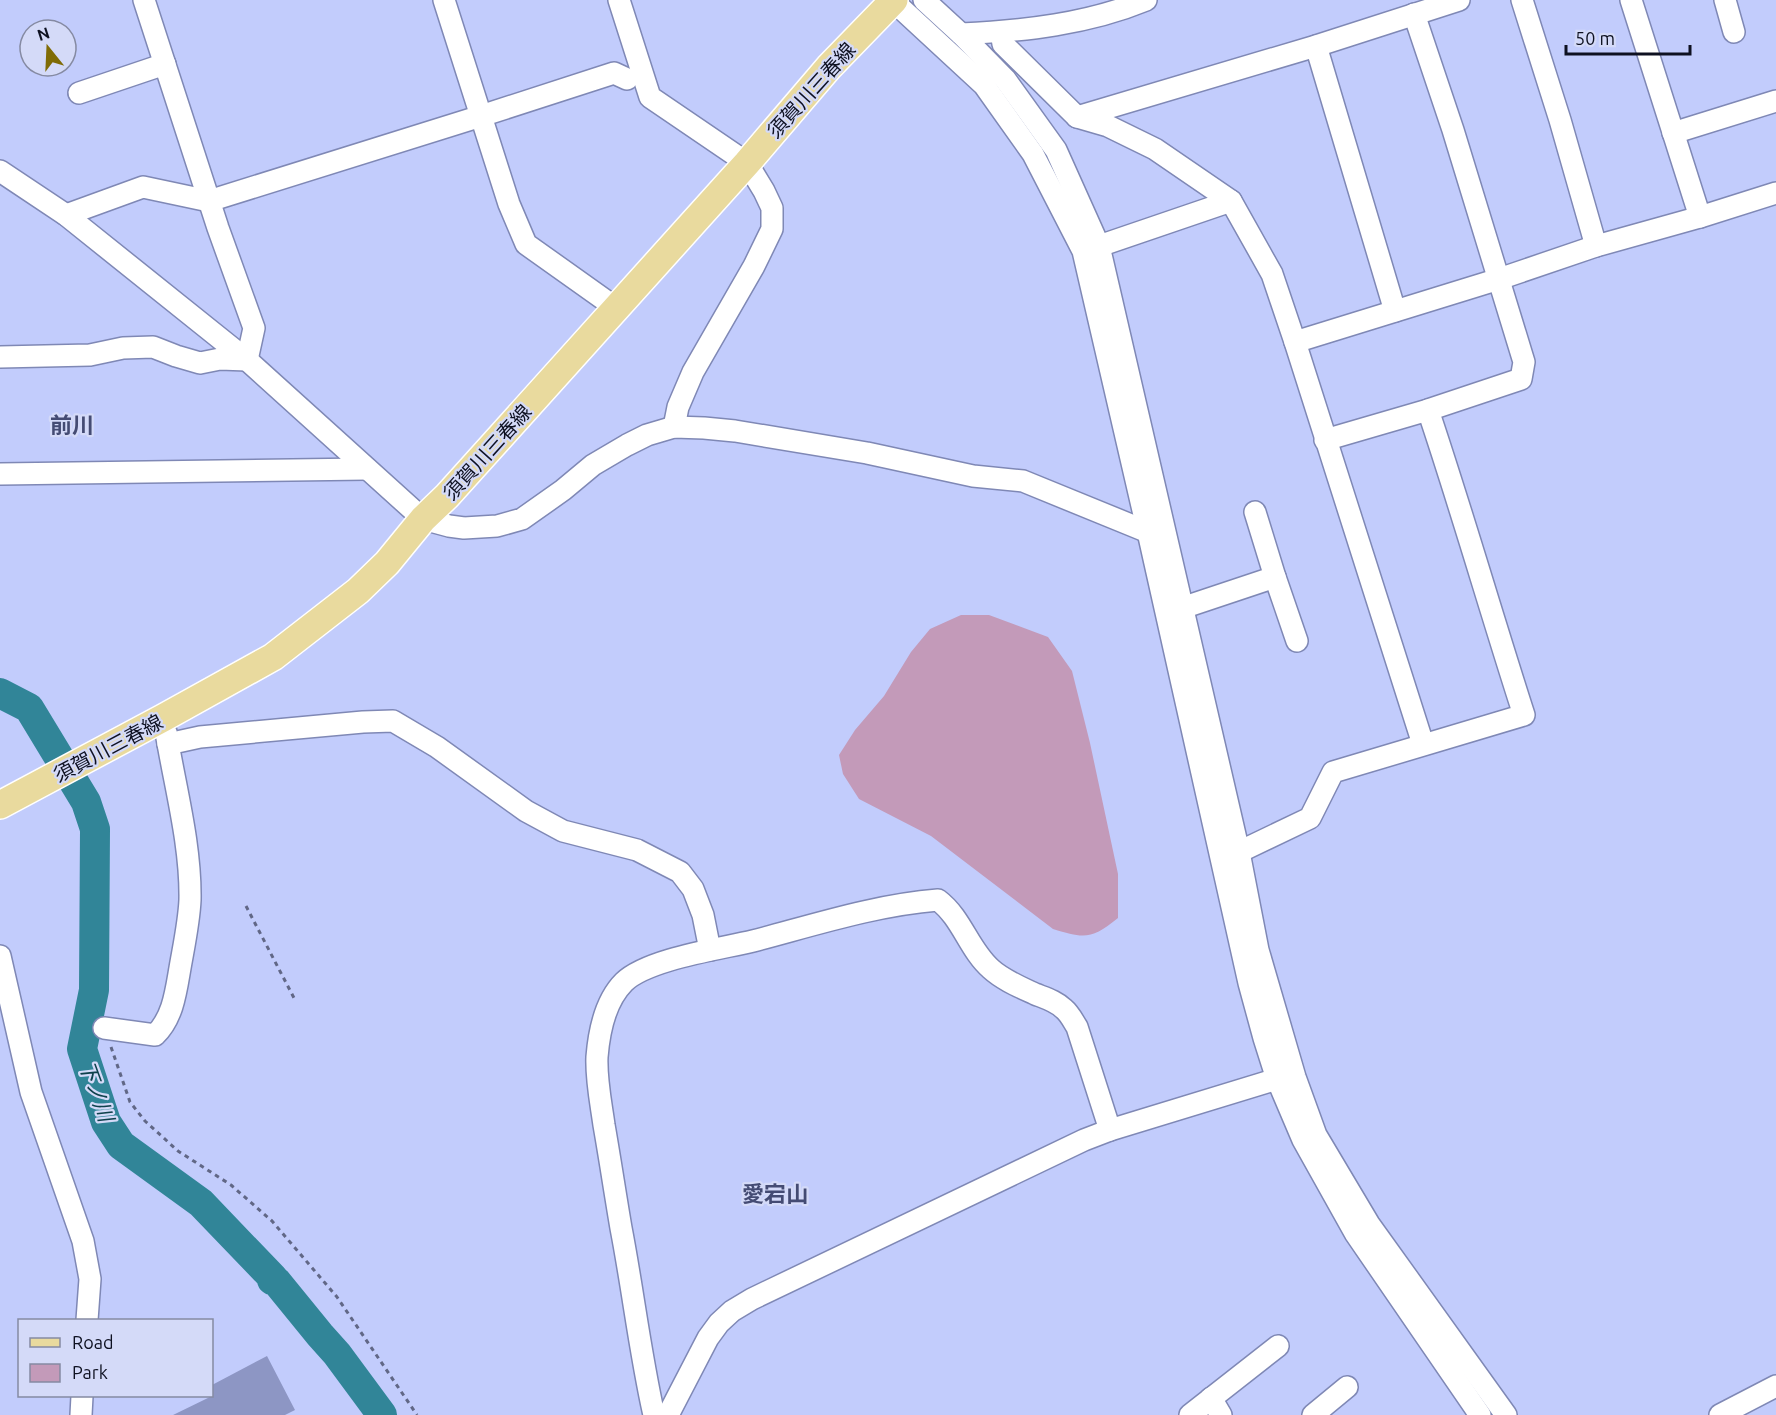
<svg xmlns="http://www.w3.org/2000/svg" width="1776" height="1415" font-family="Ubuntu,'Noto Sans JP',sans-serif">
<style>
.green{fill:#c39ab9}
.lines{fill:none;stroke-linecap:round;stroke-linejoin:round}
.river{stroke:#318598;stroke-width:30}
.building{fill:#8d96c4}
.minor-casing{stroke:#7f88b5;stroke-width:24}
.major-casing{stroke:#fff;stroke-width:30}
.path{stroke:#616786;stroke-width:3;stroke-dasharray:4.5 4.5;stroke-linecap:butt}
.minor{stroke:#fff;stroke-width:21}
.major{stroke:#e9da9e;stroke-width:27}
.labels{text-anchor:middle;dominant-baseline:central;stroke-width:4.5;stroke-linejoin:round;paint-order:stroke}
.street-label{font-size:20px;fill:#0e1121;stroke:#d4daf8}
.water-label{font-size:21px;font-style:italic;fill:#0f414c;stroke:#d4daf8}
.quarter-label{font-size:22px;font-weight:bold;fill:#444b73;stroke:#d4daf8}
</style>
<rect width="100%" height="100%" fill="#c2ccfc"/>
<path class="green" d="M 961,615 L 989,615 L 1048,637 L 1072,671 L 1090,743 L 1118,874 L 1118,918 C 1092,939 1085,939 1053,929 L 931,836 L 859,799 L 843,774 L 839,755 L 855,730 L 884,696 L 911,652 L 930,629 Z"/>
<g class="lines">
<polyline class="river" points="0,693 29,708 86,802 95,829 94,990 82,1049 106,1122 121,1145 201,1203 273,1278 272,1280 276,1281 320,1335 337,1354 382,1415"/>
</g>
<polygon class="building" points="267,1356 295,1410 285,1415 173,1415 212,1396 212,1385"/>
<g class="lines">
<g class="minor-casing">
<g id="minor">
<polyline points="444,0 509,204 526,244 616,308"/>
<polyline points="619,0 650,97 747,163 764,191 772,208 772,229 754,266 693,372 678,407 674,427"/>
<polyline points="892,0 984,85 1033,154 1083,251 1148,532 1249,983 1264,1038 1277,1079 1303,1140 1355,1233 1480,1415"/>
<polyline points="924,0 961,34 1005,79 1056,150 1099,246 1239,852 1258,950 1295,1077 1316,1135 1369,1224 1506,1415"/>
<polyline points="1522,0 1560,120 1596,246"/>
<polyline points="1631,0 1700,217"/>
<polyline points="1725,0 1734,32"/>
<polyline points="1001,32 1003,44 1077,117 1108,126 1155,149 1231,201 1272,274 1295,342 1423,744"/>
<path d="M 961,34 C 1024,31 1088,24 1146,0"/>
<polyline points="1316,46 1395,311"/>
<polyline points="79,93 165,64"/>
<polyline points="1077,117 1316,46 1459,0"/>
<polyline points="1673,133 1776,101"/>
<polyline points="0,171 66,215 247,360 423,519 449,526 464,528 497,526 522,519 563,490 593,465 627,445 647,435 674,427 704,428 735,431 867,453 973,476 1023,481 1148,532 1159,532"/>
<polyline points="66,215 143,187 209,201 481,116 614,73 627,79"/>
<polyline points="1099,246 1231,201"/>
<polyline points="1295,342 1499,279 1596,246 1700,217 1776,193"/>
<polyline points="0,357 90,355 123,348 153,347 176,356 200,363 220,359 247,360 254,328 218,228 144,0"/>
<polyline points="1325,440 1428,410 1521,379 1524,362 1453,130 1414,14"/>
<polyline points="0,474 367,469"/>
<polyline points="1255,512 1275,577"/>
<polyline points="1182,608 1275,577 1297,641"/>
<polyline points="168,744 200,737 363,722 393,721 437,747 526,811 563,831 637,850 680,872 693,889 703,915 710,950"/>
<path d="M 1239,852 L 1310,818 L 1333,772 L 1524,715 C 1491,613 1462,511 1428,410"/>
<polyline points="0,956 31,1092 83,1241 90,1279 87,1320"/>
<path d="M 104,1028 L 155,1035 C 173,1018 176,991 180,968 C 184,945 189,922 190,900 C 191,844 175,787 166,732"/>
<polyline points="1211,1398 1221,1415"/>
<polyline points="81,1415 82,1396"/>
<path d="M 654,1415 C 640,1353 633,1290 621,1228 C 615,1193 610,1159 604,1125 C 601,1103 596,1080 597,1057 C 599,1032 605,1001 624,982 C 648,959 720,949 753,941 C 814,925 875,905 938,900 C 962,918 969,950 991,969 C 1003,980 1020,987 1035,994 C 1045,998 1056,1001 1064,1009 C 1070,1014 1073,1021 1077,1027 L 1110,1130"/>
<polyline points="668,1415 708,1338 719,1323 732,1311 752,1299 1084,1140 1110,1130 1277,1079"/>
<polyline points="1190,1415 1278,1346"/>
<polyline points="1313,1415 1347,1387"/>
<polyline points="1720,1415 1776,1386"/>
</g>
</g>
<g class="major-casing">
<polyline id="major" points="0,805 163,718 273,657 358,591 387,563 423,519 447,496 747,163 829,67 894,0"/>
</g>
<g class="path">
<polyline points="246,906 294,998"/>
<polyline points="111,1047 130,1102 145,1121 178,1151 231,1185 272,1221 337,1297 417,1415"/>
</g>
<use href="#minor" class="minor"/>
<use href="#major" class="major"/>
</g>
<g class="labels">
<g class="street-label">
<text transform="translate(811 90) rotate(-48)">須賀川三春線</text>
<text transform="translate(487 452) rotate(-48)">須賀川三春線</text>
<text transform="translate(108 748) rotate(-28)">須賀川三春線</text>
</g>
<g class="water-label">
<text transform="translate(97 1091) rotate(70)">下ノ川</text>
</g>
<g class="quarter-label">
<text x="72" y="424">前川</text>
<text x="775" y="1193">愛宕山</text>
</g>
</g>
<rect x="18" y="1319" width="195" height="78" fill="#d4daf8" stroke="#858aa2" stroke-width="1.5"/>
<rect x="30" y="1338" width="30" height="9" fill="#e9da9e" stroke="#858aa2" stroke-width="1.5"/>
<text x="72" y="1349" font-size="18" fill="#0e1121">Road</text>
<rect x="30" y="1364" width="30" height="18" fill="#c39ab9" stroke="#858aa2" stroke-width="1.5"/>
<text x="72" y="1379" font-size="18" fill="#0e1121">Park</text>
<g transform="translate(48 48) rotate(342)"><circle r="28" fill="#d4daf8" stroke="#858aa2" stroke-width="1.5"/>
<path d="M0-4.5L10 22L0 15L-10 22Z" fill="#806c06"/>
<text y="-9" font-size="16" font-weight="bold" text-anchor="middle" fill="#0e1121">N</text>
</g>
<path d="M1566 45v9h124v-9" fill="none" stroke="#0e1121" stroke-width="3"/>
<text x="1575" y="45" font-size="18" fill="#0e1121" stroke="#d4daf8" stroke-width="4.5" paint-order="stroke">50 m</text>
</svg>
